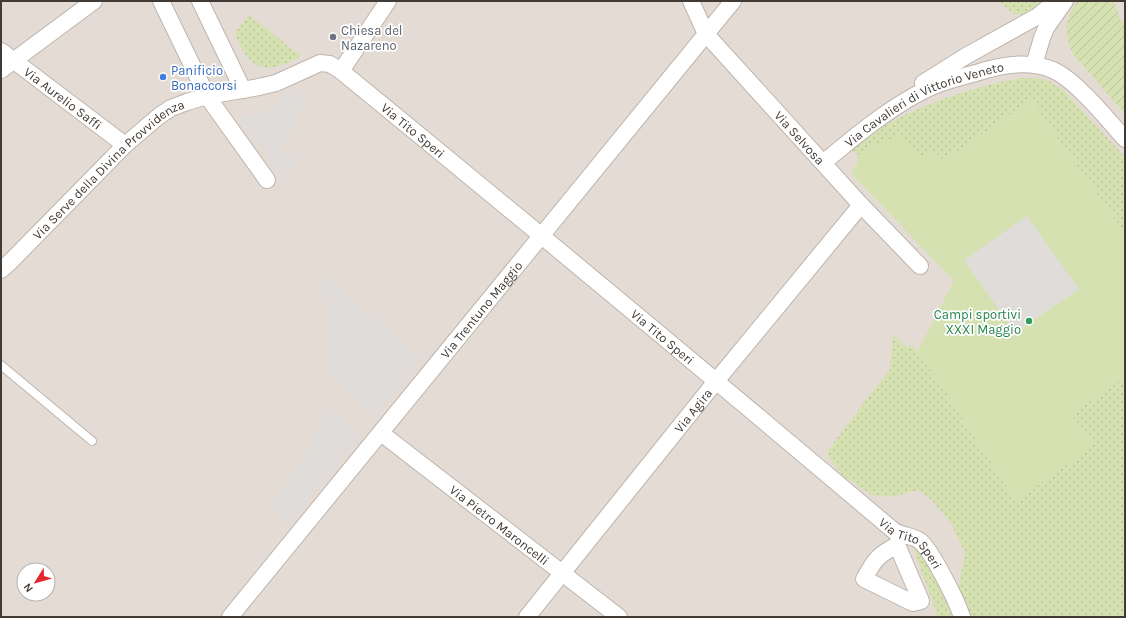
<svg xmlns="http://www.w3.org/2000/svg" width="1126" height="618" font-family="Karla,sans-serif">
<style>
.residential{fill:#e4dcd4;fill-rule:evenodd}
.grass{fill:url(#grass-dots)}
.garden{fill:url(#garden-furrows)}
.pitch{fill:#d5e1b1}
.parking{fill:#dfdcda}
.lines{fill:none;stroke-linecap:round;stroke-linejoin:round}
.lane-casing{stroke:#beb4ac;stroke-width:10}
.street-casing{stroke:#beb4ac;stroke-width:18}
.lane{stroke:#fff;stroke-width:8}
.street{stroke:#fff;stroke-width:16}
.worship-dot{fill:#6b7280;stroke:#fff;stroke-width:1.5}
.shop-dot{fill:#3f7fe0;stroke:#fff;stroke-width:1.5}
.leisure-dot{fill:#2e9e5b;stroke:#fff;stroke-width:1.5}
.labels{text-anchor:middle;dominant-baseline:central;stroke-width:3.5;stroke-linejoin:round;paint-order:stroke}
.worship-label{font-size:13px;fill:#5b616d;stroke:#fff;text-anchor:start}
.shop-label{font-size:13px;fill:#366cbe;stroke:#fff;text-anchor:start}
.street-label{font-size:13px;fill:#423b35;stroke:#fff}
.leisure-label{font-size:13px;fill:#27864d;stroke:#fff;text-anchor:end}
</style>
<defs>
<pattern id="grass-dots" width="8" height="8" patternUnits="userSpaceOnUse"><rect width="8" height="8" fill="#d5e1b1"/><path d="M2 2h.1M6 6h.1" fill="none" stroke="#b8c299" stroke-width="1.8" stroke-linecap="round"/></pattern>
<pattern id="garden-furrows" width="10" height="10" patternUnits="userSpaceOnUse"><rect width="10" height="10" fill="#d5e1b1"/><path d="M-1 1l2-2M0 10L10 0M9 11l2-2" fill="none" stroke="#b8c299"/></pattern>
</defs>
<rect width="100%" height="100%" fill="#f1ebe5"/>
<path class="residential" d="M 1,1 L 1125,1 L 1125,617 L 1,617 ZM 24,570 L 48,570 L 48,594 L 24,594 Z"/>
<g class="grass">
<path d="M 997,1 L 1041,1 C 1033,9 1027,14 1016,15 Z"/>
<path d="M 249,15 L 301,56 C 266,76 249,71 235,33 Z"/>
<path d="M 1019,78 L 1034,78 L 1047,80 L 1062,89 L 1125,157 L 1125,234 L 1031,100 L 944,161 L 936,152 L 931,155 L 919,158 L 871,147 L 858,155 L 851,149 C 860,142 869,134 878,129 C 921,104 971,88 1019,78 Z"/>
<polygon points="893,334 907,348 911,345 913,346 938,380 1016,501 1093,445 1071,414 1125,377 1125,617 968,617 958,591 965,553 952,525 932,500 917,490 892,497 872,495 842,475 826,453 890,369"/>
<polygon points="913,547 921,552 933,573 946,601 951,617 938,617"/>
</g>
<path class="garden" d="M 1078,1 L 1114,1 L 1121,21 L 1125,24 L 1125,114 L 1073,54 C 1064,36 1064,17 1078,1 Z"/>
<polygon class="pitch" points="1031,100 1125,234 1125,377 1071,414 1093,446 1016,501 938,380 917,352 954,281 850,172 857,164 858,155 871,147 901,134 919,158 928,150 931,155 936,152 944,161"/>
<g class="parking">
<polygon points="303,88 299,120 281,148 298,160 283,180 240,120 261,114 287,94"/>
<polygon points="1027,216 1079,289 1015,333 964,260"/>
<polygon points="321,274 423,359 376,416 329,376 330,344 324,300 317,279"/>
<polygon points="327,406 362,435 288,524 267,506 293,474 308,451 317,432"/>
</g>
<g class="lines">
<g class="lane-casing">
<polyline id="lane" points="1,365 92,441"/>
</g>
<g class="street-casing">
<g id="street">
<polyline points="161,1 207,96 267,180"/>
<polyline points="200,1 243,90"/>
<path id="s1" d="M 691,1 L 706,34 L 861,205 L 920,266"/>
<path id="s2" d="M 1,51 L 125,145"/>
<polyline points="1034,65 1042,38 1046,28 1065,1"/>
<polyline points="1,70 94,1"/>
<polyline points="341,71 388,1"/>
<polyline points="923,83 966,56 1038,16 1056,1"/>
<path id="s3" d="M 823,163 C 854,137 885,111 921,92 C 938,83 957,78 976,73 C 1000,65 1029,60 1053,70 C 1077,81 1107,119 1125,139"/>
<path id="s4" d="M 1,270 L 11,261 L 125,145 L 159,116 L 171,108 L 187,102 L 207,96 L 259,87 L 276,83 L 320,63 L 330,64 L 341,71 C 527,223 711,376 894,531 C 902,536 914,536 920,541 C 932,551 957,601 962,617"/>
<path id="s5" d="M 381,433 L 619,617"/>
<path d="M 897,545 L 921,601 L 913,603 L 864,579 C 875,559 877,556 897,545 L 900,535"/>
<path id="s6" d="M 230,617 L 733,1"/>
<path id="s7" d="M 527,617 L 717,380 L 861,205"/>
</g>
</g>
<use href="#lane" class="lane"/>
<use href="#street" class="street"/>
</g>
<circle class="worship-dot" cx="333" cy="37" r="4"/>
<circle class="shop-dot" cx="163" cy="77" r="4"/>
<circle class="leisure-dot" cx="1029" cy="321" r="4"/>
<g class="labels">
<g class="worship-label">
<text x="341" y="30">Chiesa del<tspan x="341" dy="15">Nazareno</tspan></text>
</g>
<g class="shop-label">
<text x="171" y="70">Panificio<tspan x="171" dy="15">Bonaccorsi</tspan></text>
</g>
<g class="street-label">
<text stroke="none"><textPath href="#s2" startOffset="78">Via Aurelio Saffi</textPath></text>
<text stroke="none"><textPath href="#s3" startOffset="119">Via Cavalieri di Vittorio Veneto</textPath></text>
<text stroke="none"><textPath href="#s4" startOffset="508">Via Tito Speri</textPath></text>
<text stroke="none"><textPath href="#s1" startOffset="176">Via Selvosa</textPath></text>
<text stroke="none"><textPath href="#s4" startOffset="148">Via Serve della Divina Provvidenza</textPath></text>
<text stroke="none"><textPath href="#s6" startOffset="397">Via Trentuno Maggio</textPath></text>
<text stroke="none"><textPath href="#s4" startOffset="832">Via Tito Speri</textPath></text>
<text stroke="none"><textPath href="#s7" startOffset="265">Via Agira</textPath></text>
<text stroke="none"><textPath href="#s5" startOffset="150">Via Pietro Maroncelli</textPath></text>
<text stroke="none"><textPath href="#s4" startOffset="1156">Via Tito Speri</textPath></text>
</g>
<g class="leisure-label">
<text x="1021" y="314">Campi sportivi<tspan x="1021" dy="15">XXXI Maggio</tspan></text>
</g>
</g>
<rect width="1126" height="618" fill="none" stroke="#423b35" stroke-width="4"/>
<g transform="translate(36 582) rotate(233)"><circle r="19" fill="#ffffff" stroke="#b3b1ae"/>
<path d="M0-3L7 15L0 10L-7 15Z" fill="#e5282e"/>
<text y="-6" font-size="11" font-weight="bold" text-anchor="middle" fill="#423b35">N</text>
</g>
</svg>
